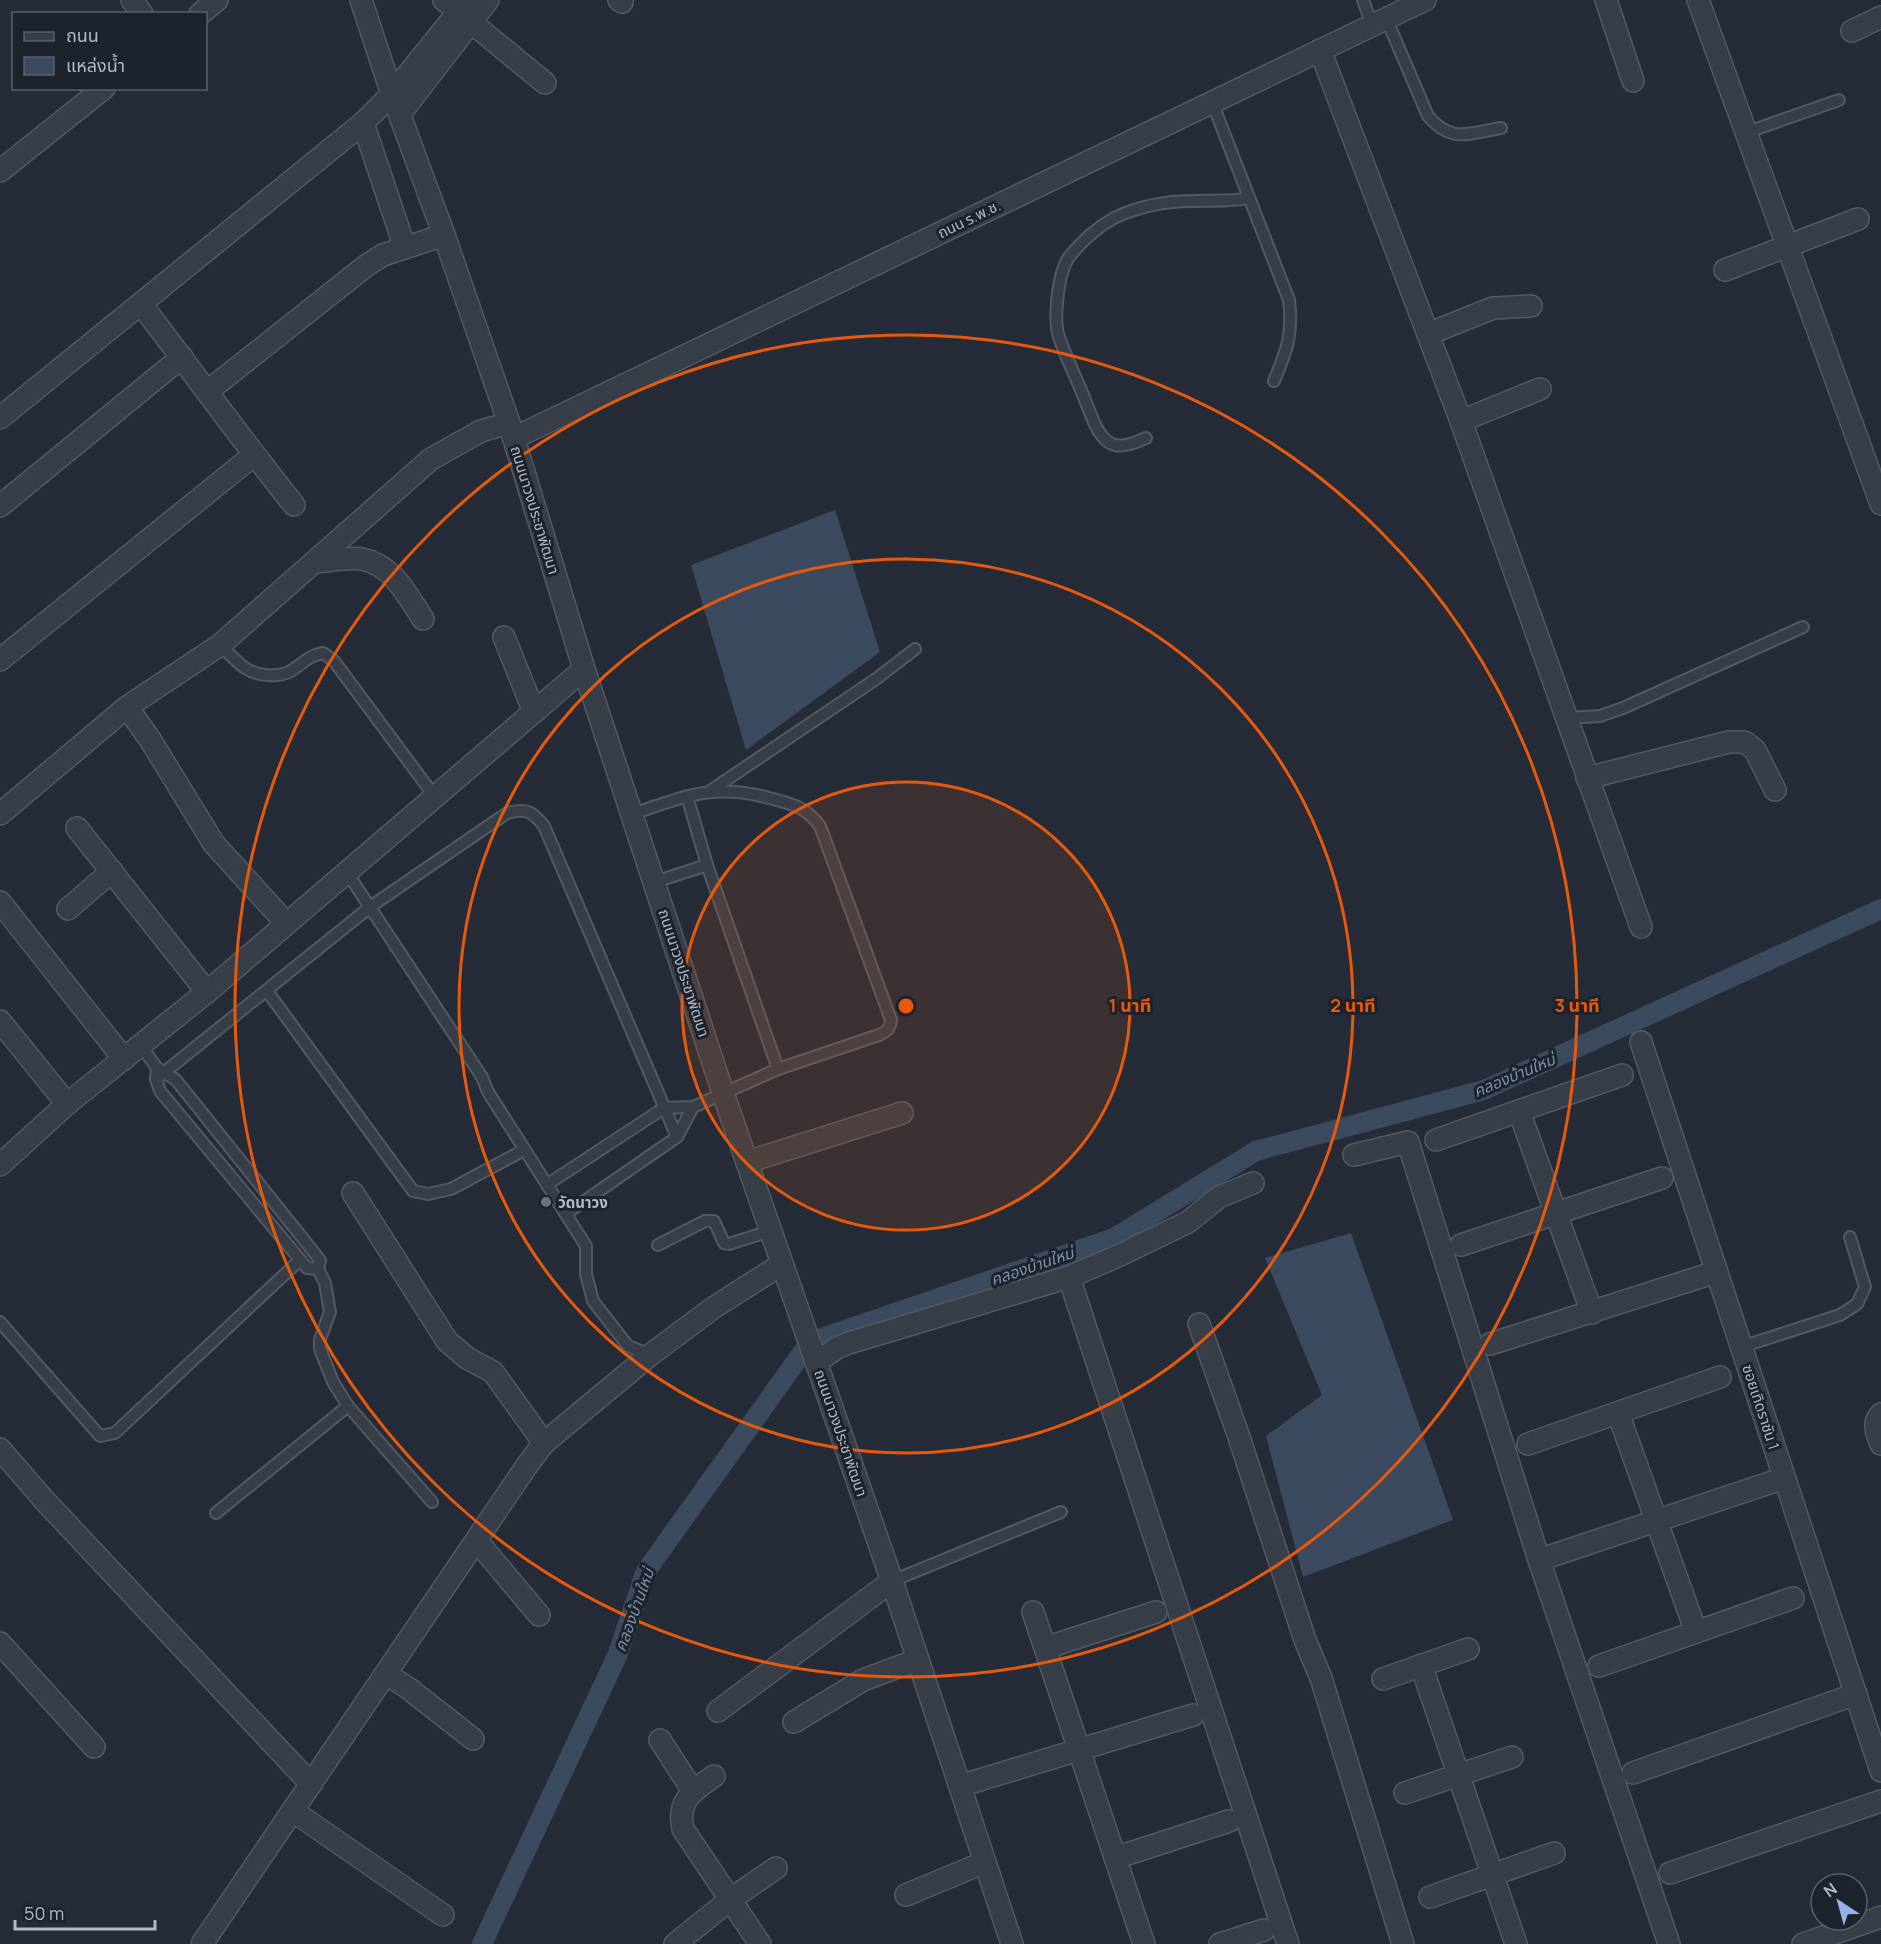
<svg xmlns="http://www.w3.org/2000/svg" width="1881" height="1944" font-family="Manrope,'Noto Sans Thai',sans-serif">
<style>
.water{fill:#3c4a5f}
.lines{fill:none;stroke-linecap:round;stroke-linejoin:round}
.canal{stroke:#3c4a5f;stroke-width:20}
.service-casing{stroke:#535963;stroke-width:14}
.minor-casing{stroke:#535963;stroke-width:24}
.service{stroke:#383e48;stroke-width:10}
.minor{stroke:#383e48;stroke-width:21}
.ring{fill:none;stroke:#e8590c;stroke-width:3}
.worship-dot{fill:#6b7280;stroke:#1d232d;stroke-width:2}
.labels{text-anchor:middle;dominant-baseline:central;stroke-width:6;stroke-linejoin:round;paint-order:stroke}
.street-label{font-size:15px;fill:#b3b9c4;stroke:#1d232d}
.poi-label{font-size:15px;font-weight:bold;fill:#b3b9c4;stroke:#1d232d;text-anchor:start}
.water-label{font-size:16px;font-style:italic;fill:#7e8fa9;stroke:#1d232d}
.centre{fill:#e8590c;stroke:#1d232d;stroke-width:3}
.ring-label{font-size:18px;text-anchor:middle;font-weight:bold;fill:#e8590c;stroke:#1d232d;stroke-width:6;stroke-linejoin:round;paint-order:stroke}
</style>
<rect width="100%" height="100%" fill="#252c38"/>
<g class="water">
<polygon points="835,510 880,652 746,750 691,565"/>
<polygon points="1351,1233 1453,1520 1303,1577 1266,1436 1322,1395 1265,1258"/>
</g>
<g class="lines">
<polyline class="canal" points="482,1944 617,1656 646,1571 810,1342 1114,1238 1256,1151 1484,1090 1881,909"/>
<g class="service-casing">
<g id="service">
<polyline points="1363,0 1372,25"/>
<path d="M 1386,18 L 1428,116 C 1452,144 1469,133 1501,128"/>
<path d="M 1212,102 L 1289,300 C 1293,335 1287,350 1274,381"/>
<polyline points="1745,133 1839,100"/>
<path d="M 1146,438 C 1136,442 1126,447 1115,445 C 1098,441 1091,414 1085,400 C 1077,379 1066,358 1059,337 C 1053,318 1058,273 1069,257 C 1081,242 1098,227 1114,218 C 1139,206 1167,201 1194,201 C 1213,200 1230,202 1249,198"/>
<path d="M 220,645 C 228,652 236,662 245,668 C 257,676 278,678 291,671 C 304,663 307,656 323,653 L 334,661 L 435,797"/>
<polyline points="1566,718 1600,716 1623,708 1803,627"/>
<polyline points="710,791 876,679 915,649"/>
<polyline points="687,796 707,865"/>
<polyline points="346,871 482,1077 488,1092 586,1246 586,1274 593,1301 628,1346 650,1355"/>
<polyline points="655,882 707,865 778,1069"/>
<polyline points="267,991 413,1191 428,1194 451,1189 524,1150"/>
<polyline points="141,1046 157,1068 176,1080 320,1260 318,1269 307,1268 160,1091 156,1079 157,1068"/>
<path d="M 156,1079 L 370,907 L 507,813 C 526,808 532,811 544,826 L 677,1137"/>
<path d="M 548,1184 L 664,1108 L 693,1107 L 778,1069 L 879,1035 C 887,1031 890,1029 891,1020 L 820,826 C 805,807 795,805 773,799 C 713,782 688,796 632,814"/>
<polyline points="567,1213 677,1137 693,1107"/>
<polyline points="658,1245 705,1221 714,1221 724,1243 729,1244 770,1231"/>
<polyline points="318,1269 325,1283 330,1312 320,1339 320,1349 333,1382 348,1406 432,1502"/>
<polyline points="0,1322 100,1436 115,1433 300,1260"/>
<polyline points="1741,1347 1840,1315 1857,1304 1865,1287 1850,1237"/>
<polyline points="216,1513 348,1406"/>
<polyline points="892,1581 1061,1512"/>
</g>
</g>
<g class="minor-casing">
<g id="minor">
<polyline points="132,0 142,14"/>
<polyline points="361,0 392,94 444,235 509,423 584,669 723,1093 892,1581 1012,1944"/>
<polyline points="444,0 545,83"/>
<polyline points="619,0 622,2"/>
<polyline points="1606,0 1633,81"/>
<polyline points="1698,0 1881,504"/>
<polyline points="200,14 217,0"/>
<polyline points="1852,31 1881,17"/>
<polyline points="1320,50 1461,421 1641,927"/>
<polyline points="400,114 488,0"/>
<polyline points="363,123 405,248"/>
<polyline points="0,171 104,88"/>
<polyline points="1725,270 1858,219"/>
<path d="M 141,304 C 192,371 241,439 294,505"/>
<polyline points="1428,334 1493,308 1531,306"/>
<polyline points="208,391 367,265 383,255 444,235"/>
<polyline points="0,418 363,123 392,94 468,0"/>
<polyline points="1461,421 1540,389"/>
<polyline points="514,438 1425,0"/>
<polyline points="0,506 182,357"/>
<path d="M 315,562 C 329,561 348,557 362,559 C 393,565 407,595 423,619"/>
<polyline points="504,637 534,712"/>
<polyline points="0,660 254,455"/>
<polyline points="1587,778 1729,742 1745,742 1755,750 1775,790"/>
<polyline points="0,814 127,707"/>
<polyline points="77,828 207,992"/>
<polyline points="0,902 124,1059"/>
<polyline points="68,909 112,871"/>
<polyline points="286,923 214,844 151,741 127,707 220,645 431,459 481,431 509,423"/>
<polyline points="0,1021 67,1104"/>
<polyline points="1641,1042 1881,1771"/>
<polyline points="1519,1111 1592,1313"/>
<polyline points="1436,1140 1622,1075"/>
<polyline points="1354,1155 1408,1142 1539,1560 1669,1944"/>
<polyline points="747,1162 902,1113"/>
<polyline points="0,1165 67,1104 207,992 584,669"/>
<polyline points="353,1193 447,1341 467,1358 493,1372 544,1443"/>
<polyline points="1461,1245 1662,1178"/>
<polyline points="1069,1277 1288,1944"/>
<polyline points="1199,1324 1239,1437 1305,1640 1321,1678 1403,1944"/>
<polyline points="1490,1344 1716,1272"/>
<polyline points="817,1362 837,1348 849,1343 1069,1277 1118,1256 1188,1222 1219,1197 1253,1183"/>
<polyline points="1618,1413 1696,1632"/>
<path d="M 1881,1414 C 1872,1423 1877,1434 1881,1444"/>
<polyline points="1528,1444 1720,1377"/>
<polyline points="0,1449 45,1501 311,1784"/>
<polyline points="477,1541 539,1615"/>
<polyline points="1539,1560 1784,1478"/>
<polyline points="1033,1612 1144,1944"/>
<polyline points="0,1643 94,1747"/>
<polyline points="1045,1648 1156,1612"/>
<polyline points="1421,1665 1516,1944"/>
<polyline points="1599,1666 1793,1598"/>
<polyline points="386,1674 408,1688 473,1739"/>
<polyline points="1383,1679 1468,1649"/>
<polyline points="718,1711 892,1581"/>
<polyline points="794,1722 863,1680 917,1660"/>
<polyline points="660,1740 693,1791"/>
<polyline points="1633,1773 1856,1694"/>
<path d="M 714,1776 C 692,1792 677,1800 683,1829 L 760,1944"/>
<polyline points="960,1786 1193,1715"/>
<polyline points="1405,1793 1512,1757"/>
<polyline points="293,1811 443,1915"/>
<polyline points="1115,1858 1229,1821"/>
<polyline points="1670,1873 1881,1801"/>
<polyline points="906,1895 985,1862"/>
<polyline points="1430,1897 1554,1853"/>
<polyline points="202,1944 528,1464 544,1443 650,1355 713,1308 782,1264"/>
<polyline points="675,1944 731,1899 776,1868"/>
<polyline points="1220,1944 1264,1930"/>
<polyline points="1803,1944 1881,1917"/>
</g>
</g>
<use href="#service" class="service"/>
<use href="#minor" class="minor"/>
</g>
<circle cx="906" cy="1006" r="224" fill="#e8590c" fill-opacity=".12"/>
<g class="ring">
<circle cx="906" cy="1006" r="224"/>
<circle cx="906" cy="1006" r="447"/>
<circle cx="906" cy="1006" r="671"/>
</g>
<circle class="worship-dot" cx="546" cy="1202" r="6"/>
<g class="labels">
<g class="street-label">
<text transform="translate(969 219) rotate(-26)">ถนน ร.พ.ช.</text>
<text transform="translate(535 510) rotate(73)">ถนนนาวงประชาพัฒนา</text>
<text transform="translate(684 973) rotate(72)">ถนนนาวงประชาพัฒนา</text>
<text transform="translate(1761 1407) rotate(72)">ซอยเทิดราชัน 1</text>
<text transform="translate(841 1433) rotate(71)">ถนนนาวงประชาพัฒนา</text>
</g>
<g class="poi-label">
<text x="558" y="1202">วัดนาวง</text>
</g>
<g class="water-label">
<text transform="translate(1514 1075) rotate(-23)">คลองบ้านใหม่</text>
<text transform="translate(1032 1266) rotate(-19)">คลองบ้านใหม่</text>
<text transform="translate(634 1610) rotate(-70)">คลองบ้านใหม่</text>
</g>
</g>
<circle cx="906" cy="1006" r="9" class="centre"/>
<g class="ring-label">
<text x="1130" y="1012">1 นาที</text>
<text x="1353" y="1012">2 นาที</text>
<text x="1577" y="1012">3 นาที</text>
</g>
<rect x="12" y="12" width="195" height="78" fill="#1d232d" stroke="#595f69" stroke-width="1.5"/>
<rect x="24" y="32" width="30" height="9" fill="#383e48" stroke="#595f69" stroke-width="1.5"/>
<text x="66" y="42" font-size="18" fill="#b3b9c4">ถนน</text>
<rect x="24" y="57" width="30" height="18" fill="#3c4a5f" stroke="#595f69" stroke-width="1.5"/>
<text x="66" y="72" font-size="18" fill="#b3b9c4">แหล่งน้ำ</text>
<g transform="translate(1839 1902) rotate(324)"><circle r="28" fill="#1d232d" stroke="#595f69" stroke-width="1.5"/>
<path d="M0-4.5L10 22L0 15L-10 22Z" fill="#92b2ea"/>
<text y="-9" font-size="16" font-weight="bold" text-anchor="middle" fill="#b3b9c4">N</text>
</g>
<path d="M15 1920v9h140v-9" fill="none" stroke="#b3b9c4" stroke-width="3"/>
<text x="24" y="1920" font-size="18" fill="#b3b9c4" stroke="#1d232d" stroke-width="4.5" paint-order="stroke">50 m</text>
</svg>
